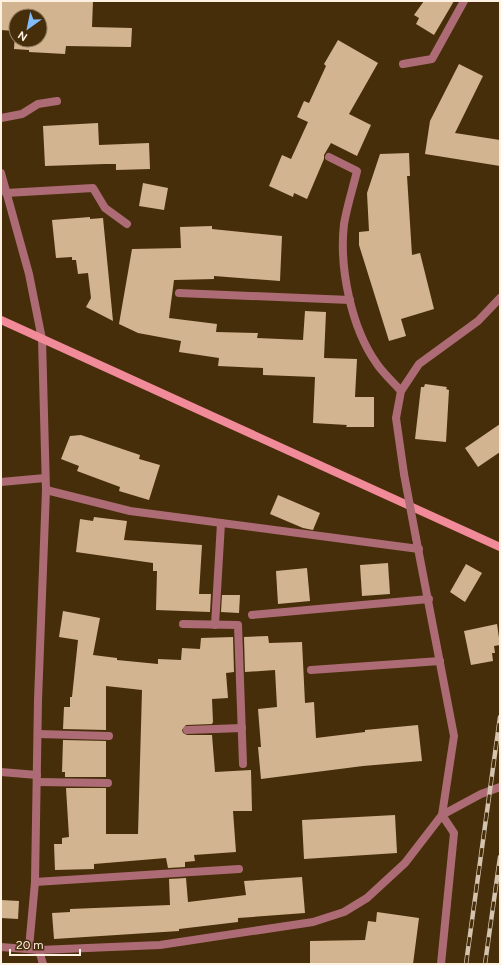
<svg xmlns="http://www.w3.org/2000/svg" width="501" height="965" font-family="Figtree,sans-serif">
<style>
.building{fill:#d3b490;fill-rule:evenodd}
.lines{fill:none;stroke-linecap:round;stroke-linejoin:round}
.street{stroke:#ad6c75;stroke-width:8}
.secondary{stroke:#f18a99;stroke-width:8}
.rail-casing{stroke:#d3c3af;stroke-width:4.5}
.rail{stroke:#472e0a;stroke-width:3;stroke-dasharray:9;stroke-linecap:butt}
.street-bridge{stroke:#ad6c75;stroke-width:8}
</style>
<rect width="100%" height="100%" fill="#472e0a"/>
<g class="building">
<path d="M 1,1 L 93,1 L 92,27 L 132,28 L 131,47 L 66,46 L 65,54 L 29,52 L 29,50 L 14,49 L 15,31 L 1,30 ZM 16,16 L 40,16 L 40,40 L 16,40 Z"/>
<polygon points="424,1 454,1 434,35 416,24 419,18 414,15"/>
<polygon points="338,40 378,63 349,114 371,125 357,156 331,143 324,155 324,159 307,199 294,193 293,197 269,186 282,155 291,159 308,122 297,117 304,101 309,103 326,66 324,64"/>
<polygon points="459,64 483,76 455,133 500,140 500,166 425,154 430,121"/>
<polygon points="98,123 99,145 149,143 150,169 116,170 116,164 105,164 45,166 43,126"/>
<polygon points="409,153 410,176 407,176 412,255 420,253 434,309 401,319 406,336 389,341 359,245 359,232 369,231 367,193 380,154"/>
<polygon points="143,183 168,188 164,210 139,206"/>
<polygon points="90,217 90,219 103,218 113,321 86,307 91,298 88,273 78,274 76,260 72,260 72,257 56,258 52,220"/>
<polygon points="212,226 212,229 282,236 280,281 214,276 214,279 174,280 169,318 217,324 216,332 258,333 257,338 303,340 305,311 326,312 324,358 357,359 355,397 374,397 374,427 346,427 347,425 313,423 315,377 263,375 263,368 218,366 219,358 179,352 181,341 138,333 119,324 132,249 181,248 180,227"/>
<polygon points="425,384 447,387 446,389 449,390 446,442 415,439 421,387 424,387"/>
<polygon points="500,424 500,452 478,467 465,448"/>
<polygon points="81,435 140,455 139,459 160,465 149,500 119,491 120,487 77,471 79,466 61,459 70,436"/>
<polygon points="278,495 320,513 313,530 303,528 270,514"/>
<polygon points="94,517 127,521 124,540 202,545 199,594 211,594 210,612 156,610 157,571 153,571 153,563 76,552 80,519 93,521"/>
<polygon points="388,563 390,594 362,596 360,565"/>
<polygon points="466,564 482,573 465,602 450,592"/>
<polygon points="307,568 310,601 278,604 276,571"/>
<polygon points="222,595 240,595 239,613 221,612"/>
<polygon points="63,611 100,618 93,655 117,658 117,660 158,664 158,659 181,660 182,648 200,649 201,638 233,637 234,672 226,673 228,698 212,699 213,722 212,724 186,725 182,730 183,733 187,735 212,735 215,772 251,770 252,811 233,811 236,852 194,855 195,861 185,862 185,867 168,868 166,858 94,864 94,869 55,870 54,844 62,844 62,838 69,837 66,788 106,788 106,834 138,834 142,690 106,686 106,730 63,729 64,707 70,707 70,697 72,697 78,640 59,637"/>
<polygon points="497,624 500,645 494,646 495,653 492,653 493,661 471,665 464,631"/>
<polygon points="268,636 269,643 302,642 305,703 314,702 316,738 365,732 365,730 418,725 422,761 363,766 261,779 258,747 261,747 258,709 277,707 275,670 245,672 244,637"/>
<polygon points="63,740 106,741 106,777 65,777 65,772 62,772"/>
<polygon points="395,815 397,853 304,859 302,820"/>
<polygon points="302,877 305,913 238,918 238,922 179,929 179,931 54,939 52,913 70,912 70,909 170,905 169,879 186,878 188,902 246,895 244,881"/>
<polygon points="1,900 19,901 18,919 1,918"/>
<polygon points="377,912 419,918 413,964 310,964 310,941 365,940 368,921 376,922"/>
</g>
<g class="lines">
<g class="street">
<polyline points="403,64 432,59 464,1"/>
<polyline points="1,118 22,114 38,104 57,101"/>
<path d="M 329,157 L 357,171 C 353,188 347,206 344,224 C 339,267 351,328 377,364 C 383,373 393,382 401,391"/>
<polyline points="1,173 29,274 42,339 46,490 38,700 35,882 29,948"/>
<polyline points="6,193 93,188 105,208 127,224"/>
<polyline points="179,293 350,300"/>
<polyline points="404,474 396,418 401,391 419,364 478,321 500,298"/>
<polyline points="1,482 45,478"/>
<polyline points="46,490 130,511 419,549"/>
<polyline points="416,538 454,736 442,815 454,833 441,964"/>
<polyline points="252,615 429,599"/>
<polyline points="183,624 238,625 243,764"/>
<polyline points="215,625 221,523"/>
<polyline points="311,670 440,661"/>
<polyline points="187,730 242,728"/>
<polyline points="38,734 109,736"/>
<polyline points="1,772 37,775"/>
<polyline points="37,782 108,783"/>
<polyline points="35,882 239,869"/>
<polyline points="1,947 39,950 160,945 313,922 344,912 367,898 405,863 442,815 481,794 500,787"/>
<polyline points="39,950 43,964"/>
</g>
<polyline class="secondary" points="1,320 500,547"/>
<g class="rail-casing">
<g id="rail">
<polyline points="466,964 500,717"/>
<polyline points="485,964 500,857"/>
</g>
</g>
<use href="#rail" class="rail"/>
<polyline class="street-bridge" points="404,474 416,538"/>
</g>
<rect width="501" height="965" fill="none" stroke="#fef1e2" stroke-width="4"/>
<g transform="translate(28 28) rotate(213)"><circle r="19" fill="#472e0a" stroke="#907c60"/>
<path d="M0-3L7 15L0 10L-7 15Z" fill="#82bcfa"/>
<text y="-6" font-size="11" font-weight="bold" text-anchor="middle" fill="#fef1e2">N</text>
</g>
<path d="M10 949v6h70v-6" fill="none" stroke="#fef1e2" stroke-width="2"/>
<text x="16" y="949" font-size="12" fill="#fef1e2" stroke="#472e0a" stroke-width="3" paint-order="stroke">20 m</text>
</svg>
